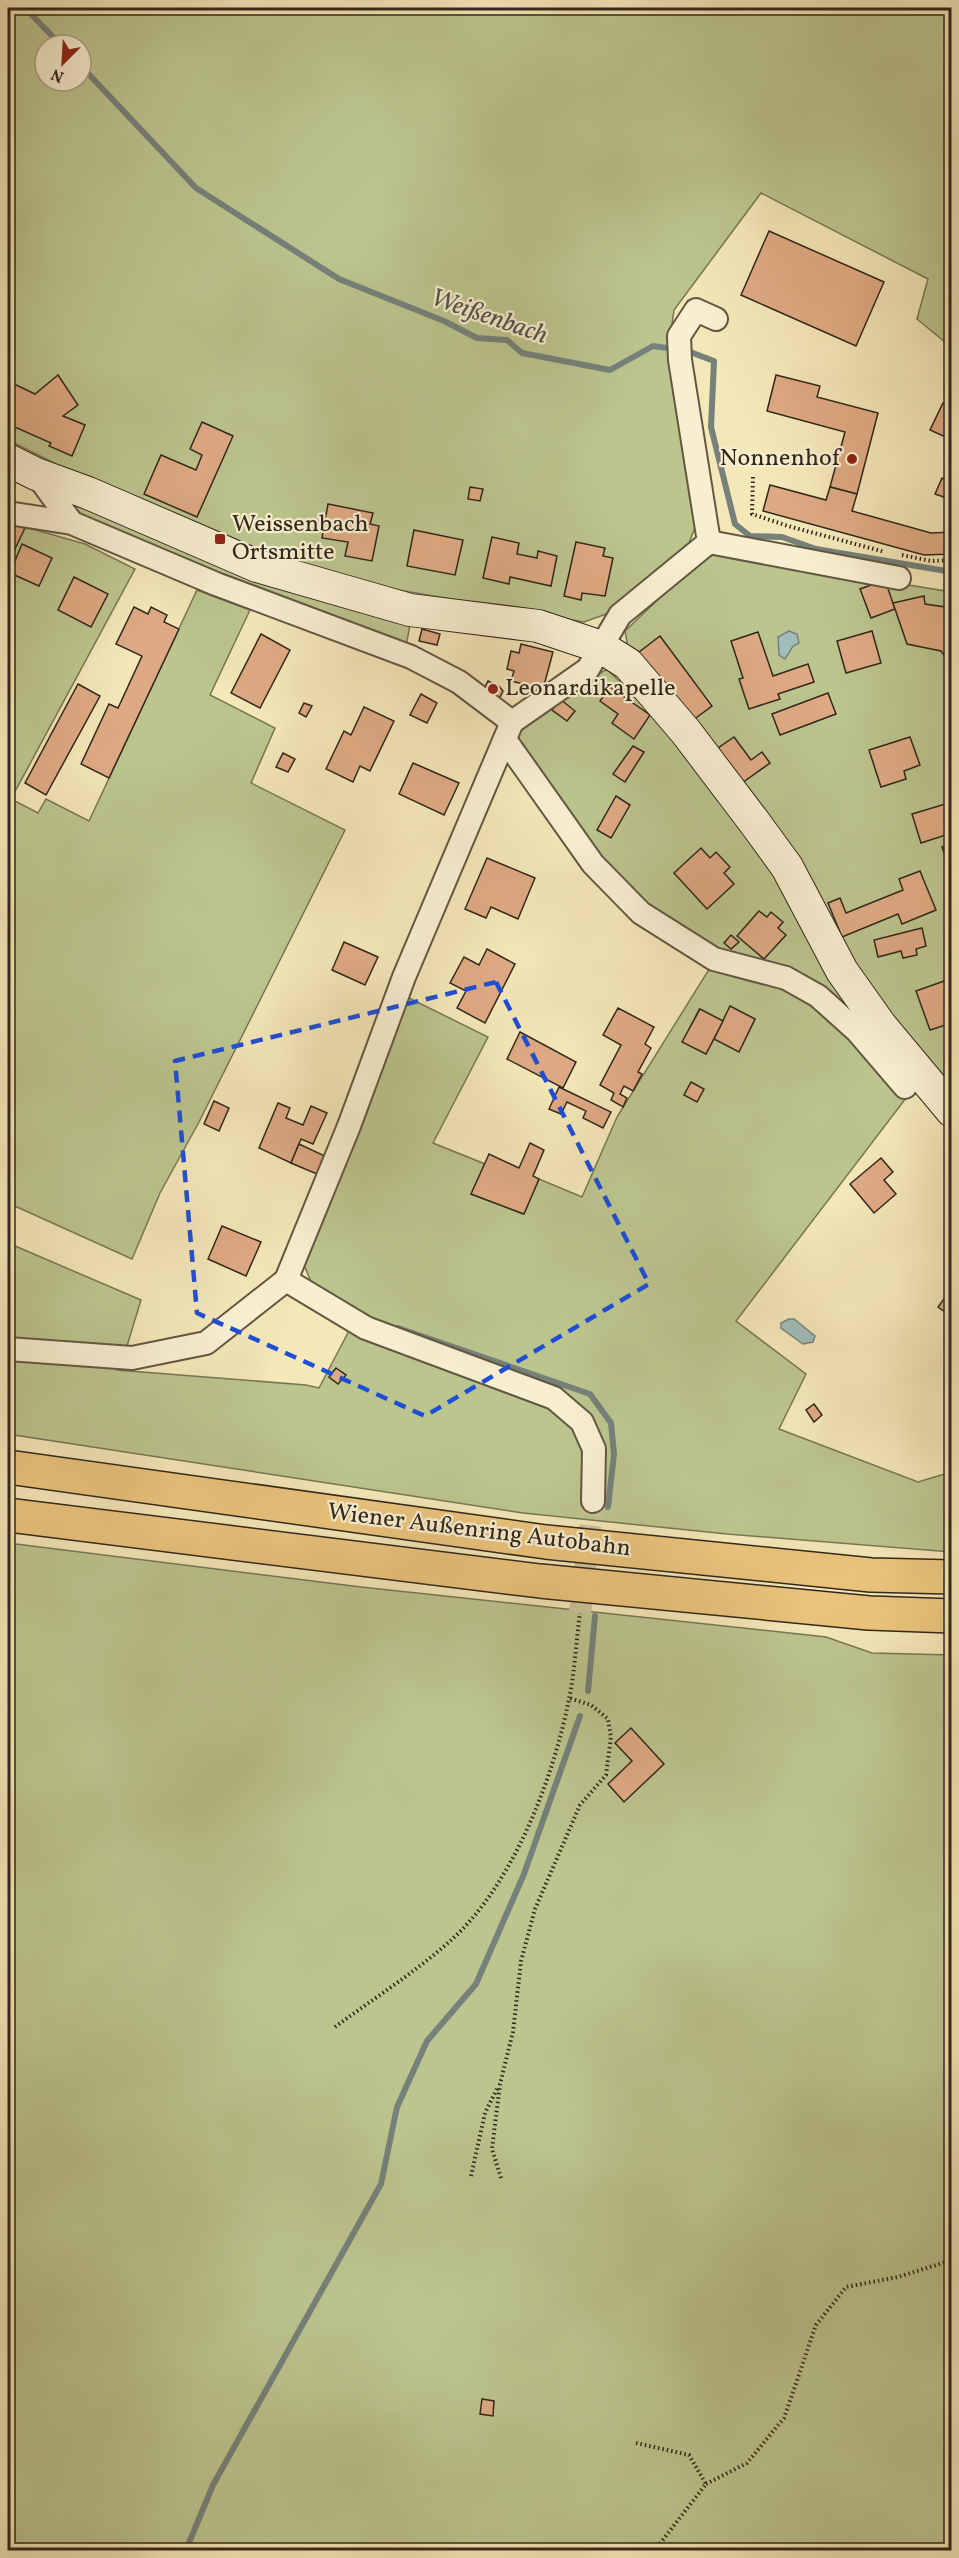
<svg xmlns="http://www.w3.org/2000/svg" width="959" height="2558" font-family="Vollkorn,serif">
<style>
.green{fill:#bcc58e;stroke:#777654;stroke-width:1.5;fill-rule:evenodd}
.water{fill:#a1bdba;stroke:#75817a;stroke-width:1.5}
.lines{fill:none;stroke-linecap:round;stroke-linejoin:round}
.stream{stroke:#75817a;stroke-width:6}
.building{fill:#deaa83;stroke:#32271a;stroke-width:1.5}
.street-tunnel{stroke:#cdc198;stroke-width:22;stroke-dasharray:22 11;stroke-linecap:butt}
.street-casing{stroke:#625742;stroke-width:26}
.secondary-casing{stroke:#32271a;stroke-width:34}
.highway-casing{stroke:#32271a;stroke-width:36}
.path{stroke:#32271a;stroke-width:4;stroke-dasharray:1.5 3;stroke-linecap:butt}
.street{stroke:#f8efd1;stroke-width:22}
.secondary{stroke:#f8efd1;stroke-width:32}
.highway{stroke:#eac47c;stroke-width:33}
.marked{fill:none;stroke:#1d4ed8;stroke-width:4.5;stroke-dasharray:12 8;stroke-linejoin:round}
.poi-dot{fill:#8f2418;stroke:#f8efd1;stroke-width:2}
.labels{text-anchor:middle;dominant-baseline:central;stroke-width:4.5;stroke-linejoin:round;paint-order:stroke}
.poi-label{font-size:24px;fill:#32271a;stroke:#f8efd1;text-anchor:start}
.street-label{font-size:24px;fill:#32271a;stroke:#f8efd1}
.water-label{font-size:26px;font-style:italic;fill:#53544a;stroke:#f8efd1}
</style>
<rect width="100%" height="100%" fill="#f4e7b8"/>
<filter id="stains"><feTurbulence type="fractalNoise" baseFrequency=".00333" numOctaves="4"/><feColorMatrix values="0 0 0 0 .2 0 0 0 0 .09 0 0 0 0 .02 0 0 0 .5 -.17"/></filter>
<radialGradient id="worn" r=".72"><stop offset=".6" stop-color="#630" stop-opacity="0"/><stop offset="1" stop-color="#630" stop-opacity=".3"/></radialGradient>
<g class="green">
<path d="M 8,8 L 951,8 L 951,347 L 917,319 L 928,279 L 761,193 L 674,310 L 670,338 L 696,525 L 689,543 L 609,613 L 584,622 L 393,589 L 306,570 L 72,472 L 8,440 ZM 45,45 L 81,45 L 81,81 L 45,81 Z"/>
<polygon points="59,492 411,620 406,646 84,522"/>
<polygon points="8,522 85,544 135,569 11,799 38,813 46,799 89,821 197,590 250,610 210,695 275,728 251,783 345,830 199,1122 160,1193 132,1259 8,1203"/>
<polygon points="708,552 951,592 951,1094 895,1028 628,648 625,631"/>
<path d="M 607,669 L 664,726 L 772,870 L 916,1085 L 736,1321 L 806,1374 L 779,1429 L 918,1482 L 951,1472 L 951,1552 L 727,1534 L 523,1513 L 8,1434 L 8,1243 L 141,1300 L 127,1346 L 117,1370 L 306,1385 L 319,1388 L 351,1327 L 591,1420 L 343,1311 L 312,1284 L 304,1265 L 397,1018 L 409,998 L 488,1037 L 433,1143 L 485,1164 L 471,1194 L 523,1214 L 539,1179 L 582,1197 L 617,1117 L 718,955 L 650,912 L 597,857 L 517,740 L 522,726 L 559,698 ZM 730,1007 L 755,1019 L 739,1051 L 714,1039 L 706,1054 L 683,1042 L 699,1009 L 723,1021 Z"/>
<polygon points="8,1543 361,1587 826,1637 872,1653 951,1655 951,2550 8,2550"/>
</g>
<g class="water">
<polygon points="789,631 797,634 799,643 793,646 785,659 779,655 778,637"/>
<polygon points="789,1319 794,1319 815,1336 813,1342 803,1344 781,1328 781,1323"/>
</g>
<g class="lines">
<g class="stream">
<polyline points="25,8 61,45"/>
<polyline points="81,66 196,188 339,279 444,321 477,338 507,340 522,353 610,370 653,346 674,349"/>
<polyline points="685,350 714,361 711,427 735,524 750,536 782,537 816,549 952,572"/>
<polyline points="398,1328 590,1394 611,1423 614,1454 608,1507"/>
<polyline points="588,1691 595,1616"/>
<polyline points="186,2550 213,2485 381,2184 397,2107 427,2041 476,1984 524,1874 580,1716"/>
</g>
</g>
<g class="building">
<polygon points="769,231 884,282 856,346 741,295"/>
<polygon points="58,375 78,405 63,416 85,425 72,456 49,446 51,443 8,424 8,388 10,382 35,394"/>
<polygon points="776,375 820,386 817,397 878,413 857,494 830,487 845,432 767,411"/>
<polygon points="943,403 952,407 952,440 930,430"/>
<polygon points="202,422 233,436 197,517 144,494 161,455 196,470 202,455 190,449"/>
<polygon points="942,478 952,483 952,500 935,494"/>
<polygon points="770,485 826,500 830,487 857,494 852,511 931,533 952,532 952,554 924,555 763,511"/>
<polygon points="470,487 483,489 480,501 468,499"/>
<polygon points="328,504 373,513 370,524 379,526 372,561 345,556 348,542 322,538"/>
<polygon points="8,522 25,528 12,555 8,553"/>
<polygon points="414,530 463,540 455,575 407,566"/>
<polygon points="492,537 519,543 517,554 537,558 538,551 557,556 551,586 510,577 509,584 483,578"/>
<polygon points="576,542 605,548 603,556 613,558 605,596 582,593 581,600 564,596"/>
<polygon points="22,544 52,558 39,586 10,573"/>
<polygon points="74,577 108,594 91,627 58,610"/>
<polygon points="885,580 895,609 871,618 860,589"/>
<polygon points="924,596 925,604 952,608 952,666 941,651 907,644 893,603"/>
<polygon points="134,607 148,614 151,607 167,615 164,622 179,629 109,778 81,764 109,704 118,708 142,656 116,644"/>
<polygon points="422,629 440,634 437,645 419,641"/>
<polygon points="872,631 881,663 846,673 837,641"/>
<polygon points="758,632 773,676 808,664 814,682 778,694 780,699 749,709 739,679 743,678 731,641"/>
<polygon points="261,634 290,650 260,708 231,693"/>
<polygon points="660,636 712,706 693,720 661,678 654,683 634,656"/>
<polygon points="521,644 553,652 543,689 511,681 514,671 507,669 511,651 519,653"/>
<polygon points="488,681 499,686 503,691 500,697 495,698 483,691"/>
<polygon points="78,684 100,696 46,795 25,783"/>
<polygon points="610,687 650,715 634,739 612,723 618,714 600,701"/>
<polygon points="828,693 836,714 780,735 772,714"/>
<polygon points="421,694 437,703 427,723 410,715"/>
<polygon points="560,699 575,711 567,721 552,710"/>
<polygon points="304,703 312,706 306,717 299,713"/>
<polygon points="364,707 394,721 370,771 360,766 353,782 326,769 344,731 351,735"/>
<polygon points="734,737 751,760 762,752 770,763 742,783 718,748"/>
<polygon points="910,737 920,765 904,771 906,779 881,787 869,750"/>
<polygon points="633,746 644,752 625,782 613,774"/>
<polygon points="283,753 295,759 288,772 276,767"/>
<polygon points="413,763 459,783 444,815 399,794"/>
<polygon points="616,796 630,805 611,838 597,830"/>
<polygon points="952,802 952,833 921,843 912,814"/>
<polygon points="952,843 952,876 942,847"/>
<polygon points="701,848 710,858 716,852 730,867 724,873 734,884 707,909 674,873"/>
<polygon points="487,858 535,878 518,919 491,907 486,918 465,909"/>
<polygon points="920,871 936,910 902,924 898,914 842,937 828,903 840,898 846,913 903,890 899,879"/>
<polygon points="759,911 767,917 771,912 783,922 778,928 786,935 764,959 737,936"/>
<polygon points="922,928 926,946 916,949 917,955 903,958 901,951 878,957 874,940"/>
<polygon points="731,935 739,942 731,949 724,943"/>
<polygon points="344,942 378,957 365,985 332,970"/>
<polygon points="487,949 515,964 485,1023 457,1008 466,991 450,983 464,957 479,965"/>
<polygon points="947,980 952,992 952,1023 930,1030 916,991"/>
<polygon points="730,1006 755,1019 739,1052 714,1039"/>
<polygon points="618,1008 654,1027 645,1044 651,1048 638,1072 642,1074 633,1091 624,1086 620,1094 627,1098 623,1107 611,1100 614,1093 600,1085 621,1045 603,1035"/>
<polygon points="700,1009 723,1021 706,1054 682,1042"/>
<polygon points="520,1032 576,1062 563,1088 507,1059"/>
<polygon points="691,1082 704,1089 697,1102 684,1095"/>
<polygon points="559,1087 611,1112 603,1128 583,1118 586,1111 567,1102 561,1114 549,1109"/>
<polygon points="214,1101 229,1108 219,1131 204,1124"/>
<polygon points="278,1103 290,1108 286,1118 303,1125 311,1106 327,1113 313,1144 301,1139 291,1163 259,1148"/>
<polygon points="530,1143 544,1150 533,1176 539,1179 524,1214 471,1194 489,1154 519,1168"/>
<polygon points="299,1144 325,1156 317,1174 291,1163"/>
<polygon points="881,1158 893,1172 884,1180 896,1194 874,1213 850,1184"/>
<polygon points="222,1226 261,1242 246,1276 208,1259"/>
<polygon points="952,1288 952,1317 938,1307"/>
<polygon points="336,1368 346,1375 338,1384 329,1377"/>
<polygon points="814,1404 822,1415 814,1422 806,1410"/>
<polygon points="631,1728 664,1764 624,1802 608,1784 632,1761 615,1743"/>
<polygon points="482,2399 494,2401 493,2416 480,2414"/>
</g>
<g class="lines">
<polyline class="street-tunnel" points="580,1613 593,1501"/>
<g class="street-casing">
<g id="street">
<polyline points="36,474 72,523"/>
<polyline points="8,513 72,523 216,584 411,657 459,682 512,722"/>
<polyline points="709,542 899,578"/>
<polyline points="506,741 593,864 641,913 714,959 786,978 818,996 857,1031 905,1087"/>
<polyline points="286,1280 366,1328 554,1398 582,1422 594,1449 593,1501"/>
<polyline points="8,1349 132,1358 206,1343 286,1280 349,1126 404,977 512,722 588,669 620,615 709,542 680,360 679,336 696,310 716,319"/>
</g>
</g>
<g class="secondary-casing">
<polyline id="secondary" points="8,460 36,474 88,493 257,566 410,610 538,626 601,647 628,664 686,732 755,823 787,867 842,971 881,1026 952,1111"/>
</g>
<g class="highway-casing">
<g id="highway">
<polyline points="8,1467 546,1542 871,1575 952,1577"/>
<polyline points="8,1515 540,1581 869,1613 952,1616"/>
</g>
</g>
<g class="path">
<polyline points="753,477 752,514 788,526 885,552"/>
<polyline points="902,555 931,561 952,560"/>
<path d="M 335,2027 C 373,1999 414,1973 449,1942 C 512,1887 553,1780 569,1699 C 575,1671 576,1642 580,1613"/>
<polyline points="471,2176 485,2113 498,2087"/>
<polyline points="501,2178 492,2149 500,2084 513,2032 521,1961 535,1909 580,1805 606,1775 611,1737 608,1719 591,1705 569,1698"/>
<polyline points="636,2443 689,2455 706,2484 655,2550"/>
<polyline points="706,2484 747,2463 784,2418 816,2325 846,2287 898,2277 952,2260"/>
</g>
<use href="#street" class="street"/>
<use href="#secondary" class="secondary"/>
<use href="#highway" class="highway"/>
</g>
<path class="marked" d="M 496,982 L 649,1284 L 425,1416 L 197,1313 L 175,1061 Z"/>
<g class="poi-dot">
<circle cx="852" cy="459" r="6"/>
<rect x="214" y="533" width="12" height="12" rx="3"/>
<circle cx="493" cy="689" r="6"/>
</g>
<g class="labels">
<g class="poi-label">
<text x="840" y="459" text-anchor="end">Nonnenhof</text>
<text x="232" y="525">Weissenbach<tspan x="232" dy="28">Ortsmitte</tspan></text>
<text x="505" y="689">Leonardikapelle</text>
</g>
<g class="street-label">
<text transform="translate(479 1531) rotate(7)">Wiener Außenring Autobahn</text>
</g>
<g class="water-label">
<text transform="translate(489 317) rotate(19)">Weißenbach</text>
</g>
</g>
<rect width="959" height="2558" fill="none" stroke="#f4e7b8" stroke-width="30"/>
<rect x="9" y="9" width="941" height="2540" fill="none" stroke="#32271a" stroke-width="3"/>
<rect x="15" y="15" width="929" height="2528" fill="none" stroke="#32271a" stroke-width="1.5"/>
<g transform="translate(63 63) rotate(204)"><circle r="28" fill="#f8efd1" stroke="#a99f88" stroke-width="1.5"/>
<path d="M0-4.5L10 22L0 15L-10 22Z" fill="#8f2418"/>
<text y="-9" font-size="16" font-weight="bold" text-anchor="middle" fill="#32271a">N</text>
</g>
<rect width="100%" height="100%" filter="url(#stains)"/>
<rect width="100%" height="100%" fill="url(#worn)"/>
</svg>
